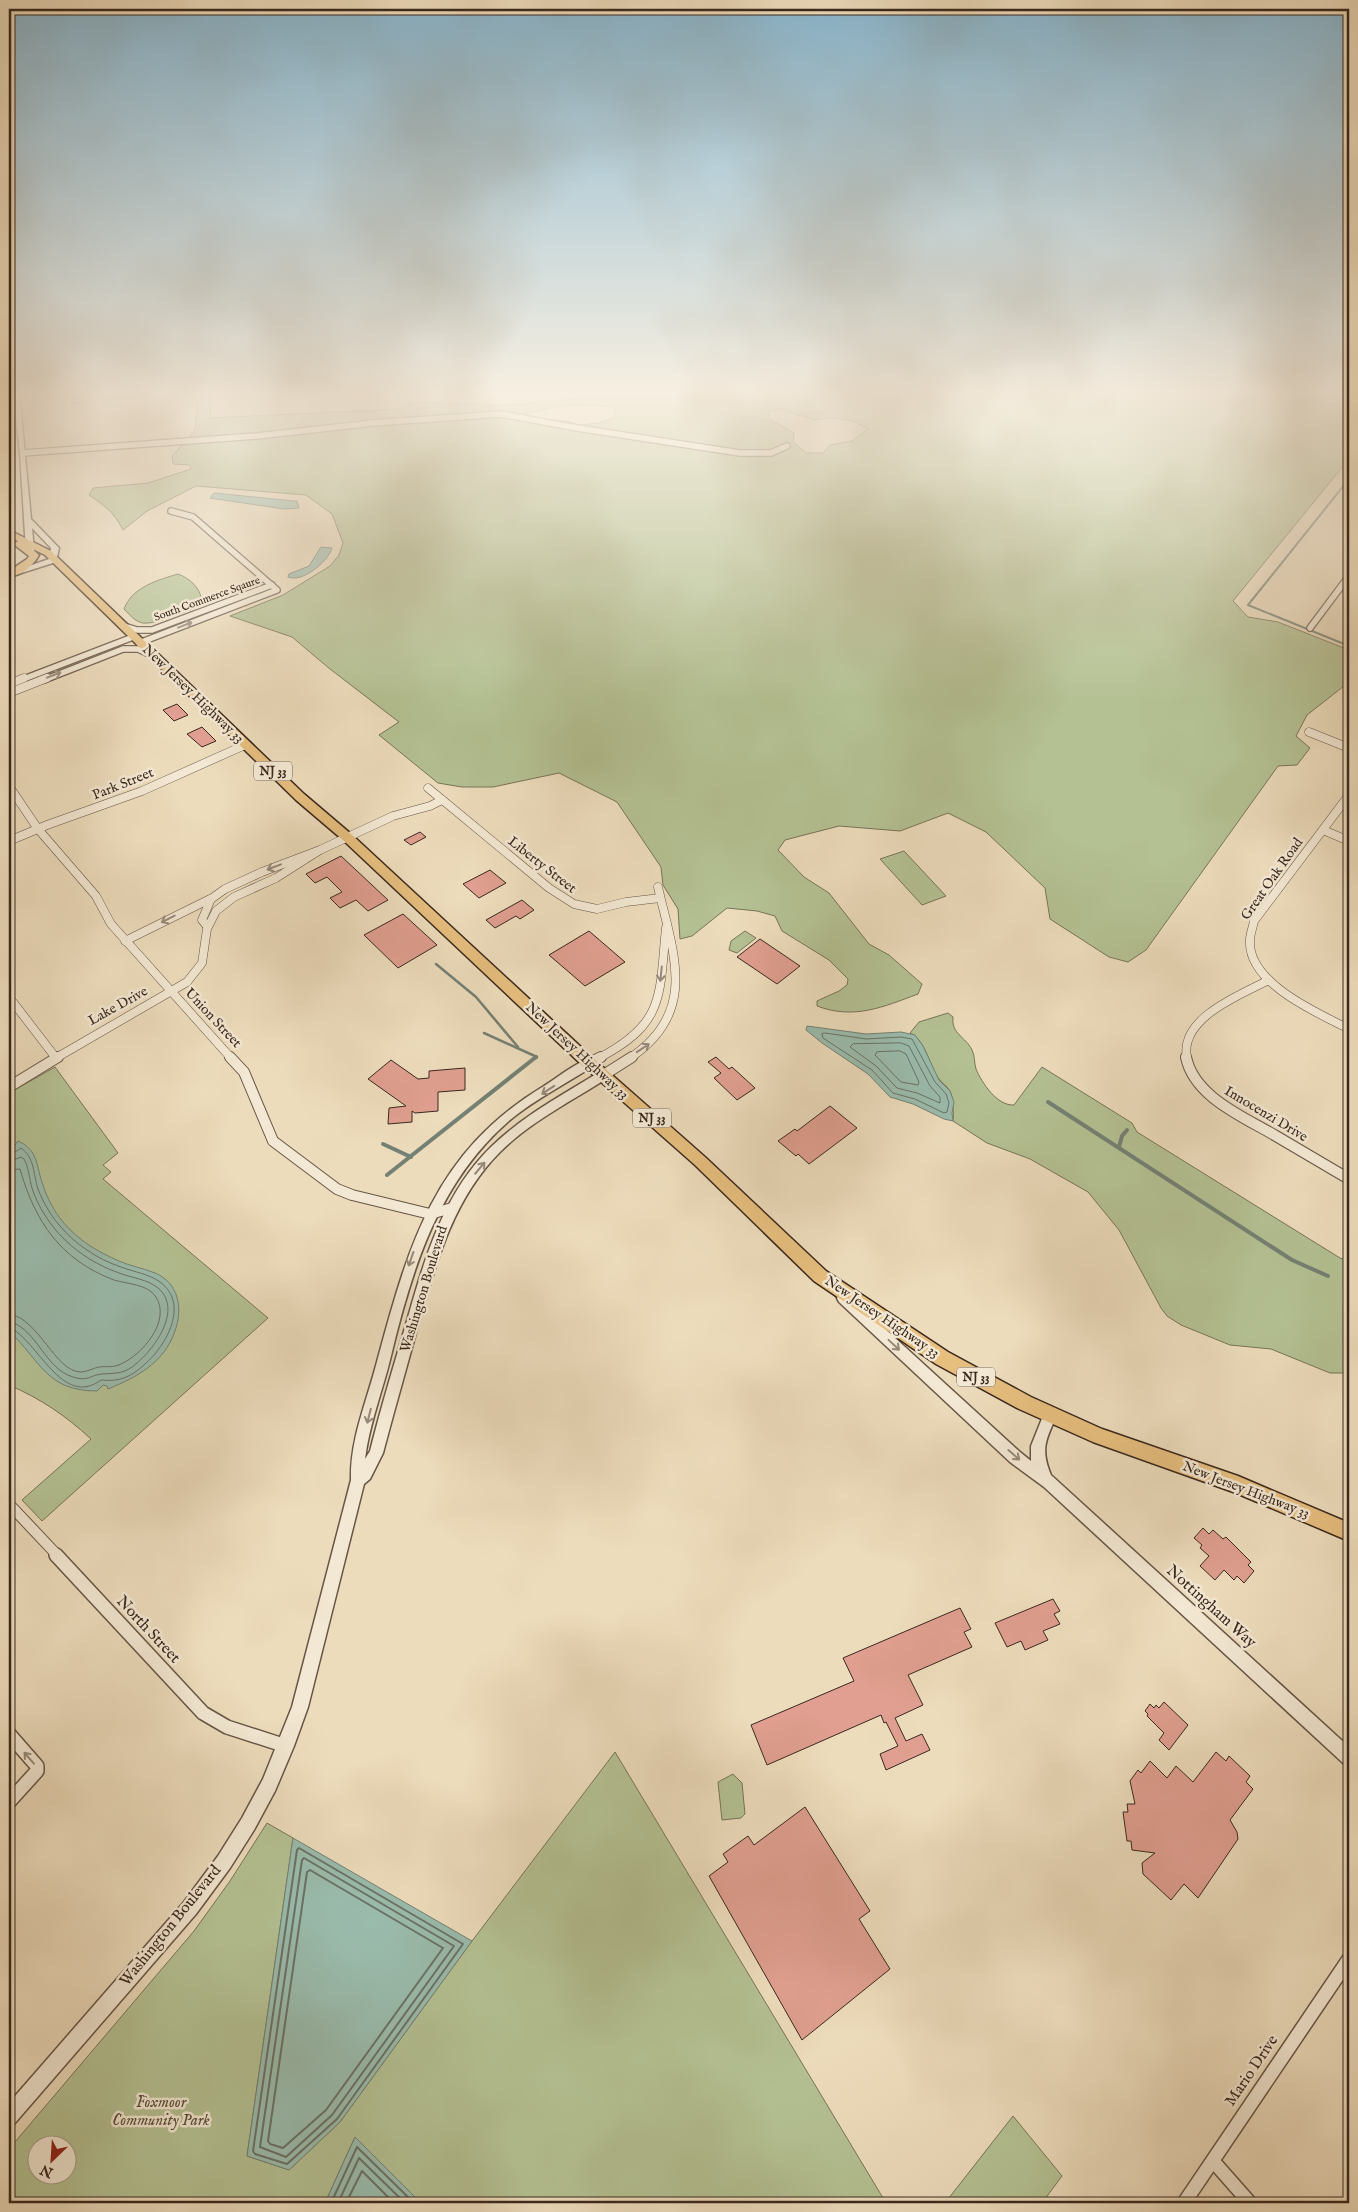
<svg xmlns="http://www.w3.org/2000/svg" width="1358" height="2212" font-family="'IM FELL English',serif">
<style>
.green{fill:#b4c193;stroke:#777458;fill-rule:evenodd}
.water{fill:#9abcad;stroke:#748174}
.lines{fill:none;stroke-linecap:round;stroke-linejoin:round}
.shore-far1{stroke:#6a7266;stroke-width:1}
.shore{stroke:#6a7266;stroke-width:2}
.stream-far2{stroke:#748174;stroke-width:2}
.stream-far1{stroke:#748174;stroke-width:2.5}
.stream{stroke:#748174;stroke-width:4}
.building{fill:#e09f90;stroke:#3a281e}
.minor-far3-casing{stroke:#675546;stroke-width:8}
.minor-far2-casing{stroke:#675546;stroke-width:9}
.minor-far1-casing{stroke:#675546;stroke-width:12}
.minor-casing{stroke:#675546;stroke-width:16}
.tertiary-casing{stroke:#675546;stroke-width:3}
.primary-casing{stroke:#3a281e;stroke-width:3}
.minor-far3{stroke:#f3e8d3;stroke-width:5.5}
.minor-far2{stroke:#f3e8d3;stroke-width:8}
.minor-far1{stroke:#f3e8d3;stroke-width:10}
.minor{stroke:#f3e8d3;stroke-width:13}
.tertiary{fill:#f3e8d3;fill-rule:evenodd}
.primary{fill:#e6be7e;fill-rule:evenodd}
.oneway{stroke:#968878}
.labels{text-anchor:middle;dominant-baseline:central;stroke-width:5;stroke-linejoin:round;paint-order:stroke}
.far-street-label{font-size:11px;fill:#3a281e;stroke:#f3e8d3}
.shield{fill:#f3e8d3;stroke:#726254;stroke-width:1}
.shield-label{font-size:12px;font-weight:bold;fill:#3a281e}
.street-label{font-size:14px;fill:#3a281e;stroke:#f3e8d3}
.near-street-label{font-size:16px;fill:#3a281e;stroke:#f3e8d3}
.near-park-label{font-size:16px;font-style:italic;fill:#584e3b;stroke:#f3e8d3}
</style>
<rect width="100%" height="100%" fill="#eddcbc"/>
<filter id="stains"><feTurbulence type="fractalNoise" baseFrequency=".004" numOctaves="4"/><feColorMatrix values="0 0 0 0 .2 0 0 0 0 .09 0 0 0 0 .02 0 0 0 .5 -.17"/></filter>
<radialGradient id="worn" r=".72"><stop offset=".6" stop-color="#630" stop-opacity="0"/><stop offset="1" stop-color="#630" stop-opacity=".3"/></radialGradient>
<g class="green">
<polygon points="71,392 188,392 71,404"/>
<path d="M 198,392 L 212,392 L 210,418 L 398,409 L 416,402 L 499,405 L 664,392 L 1349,392 L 1349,459 L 1233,601 L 1248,617 L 1278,622 L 1349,650 L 1349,682 L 1307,715 L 1296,736 L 1310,748 L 1297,765 L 1278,766 L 1146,950 L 1128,962 L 1109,957 L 1050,919 L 1045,888 L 986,832 L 948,813 L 900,831 L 839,826 L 785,840 L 778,850 L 804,877 L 829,893 L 869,944 L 889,955 L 922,984 L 918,994 C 883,1007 854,1020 817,1006 L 817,1001 L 839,991 L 847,985 L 848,979 L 829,960 L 782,931 L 775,916 L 757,911 L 727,908 L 692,936 L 680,939 L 678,909 L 663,885 L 661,867 L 617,802 L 559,773 L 493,787 L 462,787 L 438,783 L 379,735 L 399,722 L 330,669 L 292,637 L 230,616 L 283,595 L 330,566 L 339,555 L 343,543 L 332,514 L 306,495 L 196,486 L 147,511 L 123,530 C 115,513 104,505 89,495 L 93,488 L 148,483 L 191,469 L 190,465 L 173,464 L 172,456 L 195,430 ZM 597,405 L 615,408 L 613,418 L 599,423 L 579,425 L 566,421 L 523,419 L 524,414 L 559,406 ZM 779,409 L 814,420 L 831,418 L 853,421 L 868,429 L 852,441 L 830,445 L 823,453 L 806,453 L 793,442 L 794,433 L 769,419 L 769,412 Z"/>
<path d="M 178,574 C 191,579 200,588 202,601 C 192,609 156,625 143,623 C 135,622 129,614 124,609 C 132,587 158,580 178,574 Z"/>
<polygon points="904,851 946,896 922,905 880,859"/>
<polygon points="745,931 756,938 737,953 729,950 731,941"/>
<path d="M 948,1013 L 953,1017 C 951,1034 966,1037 972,1050 C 975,1055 974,1063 976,1069 C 982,1083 997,1106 1014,1105 L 1042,1067 L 1132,1123 L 1137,1132 L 1340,1258 L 1349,1261 L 1349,1373 L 1330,1373 L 1271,1349 L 1230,1345 L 1181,1325 L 1167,1316 L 1161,1308 L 1119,1230 L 1088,1192 L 1030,1159 L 987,1143 L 953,1121 C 954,1116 953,1096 950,1091 C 947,1086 942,1083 939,1079 C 929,1066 926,1040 910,1033 L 919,1022 Z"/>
<path d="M 55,1067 L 118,1153 L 103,1165 L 111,1172 L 103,1179 L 268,1318 L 42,1521 L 22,1500 L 91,1439 C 65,1415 41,1399 9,1385 L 9,1093 Z"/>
<path d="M 615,1752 L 886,2203 L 421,2203 L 355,2137 L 325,2203 L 9,2203 L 9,2149 L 194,1931 L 230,1881 L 267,1823 L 293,1838 L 247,2156 L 289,2170 L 340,2122 L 472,1941 ZM 38,2144 L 68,2144 L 68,2174 L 38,2174 Z"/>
<polygon points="733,1774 742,1783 745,1814 741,1818 722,1820 718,1782"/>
<polygon points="1013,2116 1062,2176 1042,2203 945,2203"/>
</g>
<g class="water">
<polygon points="214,493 294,501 297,501 299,508 284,509 210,498"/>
<path d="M 321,547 L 332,548 C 328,562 302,583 288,577 L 289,574 L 309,566 Z"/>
<polygon points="807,1026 866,1034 901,1032 915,1035 923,1046 939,1080 950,1091 954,1102 952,1113 953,1121 944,1119 913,1104 890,1097 868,1074 822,1043 806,1030"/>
<path d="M 18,1141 C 39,1150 36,1167 43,1185 C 47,1198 54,1211 63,1222 C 78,1240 98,1252 119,1261 C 130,1266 143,1268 155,1273 C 179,1283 183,1309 175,1331 C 164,1363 137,1377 108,1389 L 107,1386 L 103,1385 L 97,1391 C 46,1391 41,1361 9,1331 L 9,1153 Z"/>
<polygon points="293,1838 472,1941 340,2122 289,2170 247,2156"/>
<polygon points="355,2137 421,2203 325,2203"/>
</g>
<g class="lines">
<g class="shore-far1">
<polygon points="825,1033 866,1039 901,1037 912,1039 935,1082 946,1094 949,1103 947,1112 944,1113 915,1099 893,1093 872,1070 823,1038 822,1034"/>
<polygon points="901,1043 909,1046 930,1086 940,1097 940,1103 917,1093 897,1088 876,1066 850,1047 853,1044"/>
<polygon points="900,1051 906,1054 919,1082 918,1085 901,1082 875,1055 877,1052"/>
<path d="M 9,1156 L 21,1148 C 35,1158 33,1174 38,1189 C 43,1202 50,1214 59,1225 C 75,1244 97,1259 121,1267 C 134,1272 149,1274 160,1282 C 190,1304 166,1346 145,1364 C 131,1377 120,1382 101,1380 C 62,1409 38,1340 9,1327"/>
<path d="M 9,1162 L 21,1157 L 24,1159 C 29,1168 29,1178 32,1188 C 38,1207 50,1225 64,1239 C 79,1254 99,1266 119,1273 C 132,1278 147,1279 158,1288 C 183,1309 155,1348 137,1363 C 125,1374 117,1373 102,1374 C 90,1375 88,1382 73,1377 C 44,1368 38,1330 9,1321"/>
<path d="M 9,1170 L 20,1169 C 35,1222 61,1260 114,1280 C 127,1284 148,1284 156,1297 C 171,1321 143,1354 121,1364 C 113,1368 107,1366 99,1367 C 93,1368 87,1372 81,1372 C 55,1372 39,1318 9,1314"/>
</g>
<g class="shore">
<polygon points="299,1848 463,1944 337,2119 287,2164 255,2154 253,2151 297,1850"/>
<polygon points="304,1858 454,1946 332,2115 286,2157 260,2147 302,1860"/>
<polygon points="310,1870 443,1948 326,2110 283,2148 270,2144 268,2141 307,1872"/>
<polyline points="331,2203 357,2147 414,2203"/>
<polyline points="338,2203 359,2158 405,2203"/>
<polyline points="346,2203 362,2171 394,2203"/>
</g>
<polyline class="stream-far2" points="1349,479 1248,605 1349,646"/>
<g class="stream-far1">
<polyline points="436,964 476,997 518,1047"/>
<polyline points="484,1033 537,1057 536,1058"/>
</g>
<g class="stream">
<polyline points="1048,1102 1292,1260 1328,1276"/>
<polyline points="383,1144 411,1157"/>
<polyline points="1119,1147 1122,1136 1127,1130"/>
<polyline points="387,1175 536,1057"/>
</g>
</g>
<g class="building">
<polygon points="177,704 188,715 174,721 163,710"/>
<polygon points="202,727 216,741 202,747 187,734"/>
<polygon points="420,832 426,837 411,845 404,840"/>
<polygon points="341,856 388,900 368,911 356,900 340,908 330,898 342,892 327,877 315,883 306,874"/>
<polygon points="490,870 506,883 479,898 463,884"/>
<polygon points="522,900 534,910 520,919 516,916 495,928 486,920"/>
<polygon points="403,914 437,945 398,968 364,935"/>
<polygon points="589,931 625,962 585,986 549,955"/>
<polygon points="760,939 800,966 777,984 737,957"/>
<polygon points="716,1057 729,1069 732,1067 755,1088 737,1100 714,1078 721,1073 708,1062"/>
<polygon points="391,1060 418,1079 429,1078 429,1071 465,1068 465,1090 438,1092 438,1111 415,1113 412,1111 412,1122 388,1124 389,1108 406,1106 368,1079"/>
<polygon points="830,1106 857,1128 809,1164 798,1154 796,1156 778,1141 795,1129 797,1131"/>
<polygon points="1203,1528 1209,1534 1213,1530 1223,1539 1226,1537 1251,1562 1248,1565 1254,1571 1244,1583 1237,1576 1234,1580 1224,1570 1215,1580 1200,1566 1209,1556 1200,1548 1202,1545 1194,1538"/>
<polygon points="1053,1599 1060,1611 1054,1614 1060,1624 1043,1631 1048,1640 1025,1650 1021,1641 1007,1647 995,1623"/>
<polygon points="960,1608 971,1629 964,1632 972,1647 908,1675 923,1705 895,1718 906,1741 922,1734 930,1750 886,1770 880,1754 898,1746 886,1722 884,1723 881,1715 767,1765 751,1725 854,1681 843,1658"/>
<polygon points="1164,1702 1188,1725 1169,1750 1159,1740 1164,1733 1147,1716 1148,1714 1145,1711 1150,1704 1154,1708 1156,1705 1159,1708"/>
<polygon points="1216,1752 1226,1761 1229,1756 1250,1776 1246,1782 1253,1789 1230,1820 1237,1832 1238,1839 1198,1898 1184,1884 1171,1900 1143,1874 1142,1863 1155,1853 1132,1850 1131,1841 1127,1841 1123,1812 1128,1812 1127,1804 1135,1804 1130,1781 1138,1770 1141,1773 1150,1761 1167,1778 1176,1766 1193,1782"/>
<polygon points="805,1807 870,1911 859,1919 890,1969 802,2040 709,1876 728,1862 723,1854 748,1836 754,1845"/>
</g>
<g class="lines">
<g class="minor-far3-casing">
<g id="minor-far3">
<polyline points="23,453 257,436 373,423 501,414 577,428 740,453 771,453 787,446"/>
<polyline points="121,625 137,630 152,630 272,585"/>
<polyline points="1310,628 1349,576"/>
<polyline points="139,643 277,590 193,517 171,511"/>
<polyline points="21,680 133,637"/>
<polyline points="44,680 123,649 138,649 153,656"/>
</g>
</g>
<g class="minor-far2-casing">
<g id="minor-far2">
<polyline points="9,684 24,678"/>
<polyline points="9,693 47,678"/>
<polyline points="1309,732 1349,748"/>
<polyline points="9,786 38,829 96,896 111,924 231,1058"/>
<polyline points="428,788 549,888 574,904 597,909 626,902 660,898"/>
<path d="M 1349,795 L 1254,921 C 1253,927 1250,934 1250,940 C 1247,983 1318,1013 1349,1029"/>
<polyline points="1323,830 1349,841"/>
<polyline points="9,841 47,825 142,791 245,745"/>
<polyline points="207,926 202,920 211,899 225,889 262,872 320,850 393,816 430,806 442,800"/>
<polyline points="125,941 210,899"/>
<polyline points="9,997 56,1058"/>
<polyline points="56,1058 187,982 202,963 207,929 216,911 234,897 276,878 320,850"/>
<path d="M 599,1058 C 666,1023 659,995 666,928"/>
<path d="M 630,1058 C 699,1012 673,953 658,887"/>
<path d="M 1187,1058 C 1179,1018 1240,995 1269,980"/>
</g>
</g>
<g class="minor-far1-casing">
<g id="minor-far1">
<polyline points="230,1057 244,1072 273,1141 337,1189 352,1195 430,1214 452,1208"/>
<path d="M 1186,1057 C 1194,1097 1244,1117 1276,1136 C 1300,1150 1325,1165 1349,1179"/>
<polyline points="589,1063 601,1057"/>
<polyline points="602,1076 632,1057"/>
<polyline points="9,1087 58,1057"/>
<polyline points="9,1504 58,1556"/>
</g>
</g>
<g class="minor-casing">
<g id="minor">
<polyline points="56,1555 203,1713 227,1727 286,1746"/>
<polyline points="9,1734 37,1766 37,1771 9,1802"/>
<polyline points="1213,2161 1250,2203"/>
<polyline points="1184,2203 1349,1959"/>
</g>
</g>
<g class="tertiary-casing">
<g id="tertiary">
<polygon points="13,392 19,392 31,519 59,548 56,562 9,577 9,573 49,559 51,548 32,528 34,551 30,553 26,551 20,453"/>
<path d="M 589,1059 L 593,1060 L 594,1063 L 593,1066 C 566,1084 535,1099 510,1120 C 439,1181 412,1268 391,1356 C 383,1390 369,1424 365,1459 L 370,1451 C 380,1411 392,1371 404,1331 C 423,1265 441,1195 492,1146 C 523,1116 562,1095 598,1073 L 606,1073 L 608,1076 L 606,1079 C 570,1102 530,1122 500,1152 C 452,1200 435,1266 417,1329 C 406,1370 394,1411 383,1453 L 370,1479 L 364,1484 L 308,1707 L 294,1746 L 275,1791 L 254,1830 L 230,1868 L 196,1914 L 15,2123 L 9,2126 L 9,2103 L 184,1902 L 218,1856 L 242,1818 L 263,1779 L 292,1707 L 351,1480 C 350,1441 365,1406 375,1369 C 407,1251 431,1154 544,1086 C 557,1078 575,1063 589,1059 Z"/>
<path d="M 843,1292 L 847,1294 L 1020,1452 L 1031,1461 L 1031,1446 L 1045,1411 L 1050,1409 L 1055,1411 L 1057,1415 C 1046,1439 1040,1449 1051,1475 L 1349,1747 L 1349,1765 L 1343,1763 L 1044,1487 L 1010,1462 L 839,1302 L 837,1298 L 839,1294 Z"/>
</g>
</g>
<g class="primary-casing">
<path id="primary" d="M 9,530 L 51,551 L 304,794 L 351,834 L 594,1059 L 705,1157 L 826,1271 L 948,1352 L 1031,1397 L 1102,1429 L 1238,1476 L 1349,1523 L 1349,1541 L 1236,1493 L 1093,1442 L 1019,1409 L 936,1364 L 814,1281 L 695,1165 L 584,1067 L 343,840 L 296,800 L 45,555 L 31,548 L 39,555 C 34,565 20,577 9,576 L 9,571 L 27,559 L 29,556 L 16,546 L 14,544 L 18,541 L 9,537 Z"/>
</g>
<use href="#minor-far3" class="minor-far3"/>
<use href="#minor-far2" class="minor-far2"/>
<use href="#minor-far1" class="minor-far1"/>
<use href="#minor" class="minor"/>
<use href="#tertiary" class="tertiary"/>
<use href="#primary" class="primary"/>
</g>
<defs><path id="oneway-shaft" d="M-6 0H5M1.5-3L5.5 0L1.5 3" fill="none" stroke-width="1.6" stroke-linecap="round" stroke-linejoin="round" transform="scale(1.25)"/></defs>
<g class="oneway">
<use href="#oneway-shaft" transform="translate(185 625) rotate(-21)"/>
<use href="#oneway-shaft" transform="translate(54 675) rotate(-21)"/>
<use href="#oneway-shaft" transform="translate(274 867) rotate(159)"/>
<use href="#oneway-shaft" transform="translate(168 919) rotate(153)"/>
<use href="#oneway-shaft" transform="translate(661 974) rotate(96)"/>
<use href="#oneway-shaft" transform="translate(643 1048) rotate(-34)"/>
<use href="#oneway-shaft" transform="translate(548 1090) rotate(147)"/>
<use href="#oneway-shaft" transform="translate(480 1168) rotate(-50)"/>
<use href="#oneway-shaft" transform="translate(411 1259) rotate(109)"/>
<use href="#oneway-shaft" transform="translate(894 1345) rotate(43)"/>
<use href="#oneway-shaft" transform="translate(369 1416) rotate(104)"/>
<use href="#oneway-shaft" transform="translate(1014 1455) rotate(41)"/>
<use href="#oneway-shaft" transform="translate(29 1758) rotate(-131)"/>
</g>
<linearGradient id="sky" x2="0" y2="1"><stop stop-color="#89b7d0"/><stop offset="0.56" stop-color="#f7efe1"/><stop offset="1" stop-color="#f7efe1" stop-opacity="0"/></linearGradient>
<rect width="1358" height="701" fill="url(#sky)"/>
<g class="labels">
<g class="far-street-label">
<text transform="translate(207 599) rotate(-20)">South Commerce Sqaure</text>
</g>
<g class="shield">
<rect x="254" y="761.5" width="38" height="19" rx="4"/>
<rect x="633" y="1108.5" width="38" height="19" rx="4"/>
<rect x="957" y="1367.5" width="38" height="19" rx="4"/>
</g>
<g class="shield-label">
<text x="273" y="771">NJ 33</text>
<text x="652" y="1118">NJ 33</text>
<text x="976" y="1377">NJ 33</text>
</g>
<g class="street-label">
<text transform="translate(193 694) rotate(44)">New Jersey Highway 33</text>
<text transform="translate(123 784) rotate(-22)">Park Street</text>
<text transform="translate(542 865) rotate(38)">Liberty Street</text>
<text transform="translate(1272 879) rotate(-55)">Great Oak Road</text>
<text transform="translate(118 1006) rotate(-29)">Lake Drive</text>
<text transform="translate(213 1018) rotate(47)">Union Street</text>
<text transform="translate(577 1051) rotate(43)">New Jersey Highway 33</text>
<text transform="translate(1266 1114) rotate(31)">Innocenzi Drive</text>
<text transform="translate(424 1289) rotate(-73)">Washington Boulevard</text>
<text transform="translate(882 1317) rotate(34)">New Jersey Highway 33</text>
<text transform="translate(1246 1490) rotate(21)">New Jersey Highway 33</text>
</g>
<g class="near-street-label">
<text transform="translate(1211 1607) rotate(42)">Nottingham Way</text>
<text transform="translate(148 1630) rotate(47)">North Street</text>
<text transform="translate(171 1926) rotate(-51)">Washington Boulevard</text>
<text transform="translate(1252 2071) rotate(-56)">Mario Drive</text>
</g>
<g class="near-park-label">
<text x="161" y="2103">Foxmoor<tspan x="161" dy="18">Community Park</tspan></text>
</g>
</g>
<rect width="1358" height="2212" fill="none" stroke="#eddcbc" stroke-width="30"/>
<rect x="10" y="10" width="1338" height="2192" fill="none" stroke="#3a281e" stroke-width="2.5"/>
<rect x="15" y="15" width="1328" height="2182" fill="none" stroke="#3a281e"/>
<g transform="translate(52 2160) rotate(205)"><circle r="24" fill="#f3e8d3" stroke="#a99b8b"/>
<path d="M0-4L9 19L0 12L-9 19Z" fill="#8f2418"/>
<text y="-8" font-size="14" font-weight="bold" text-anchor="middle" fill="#3a281e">N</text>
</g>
<rect width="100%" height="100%" filter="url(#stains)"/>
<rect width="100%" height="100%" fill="url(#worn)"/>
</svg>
